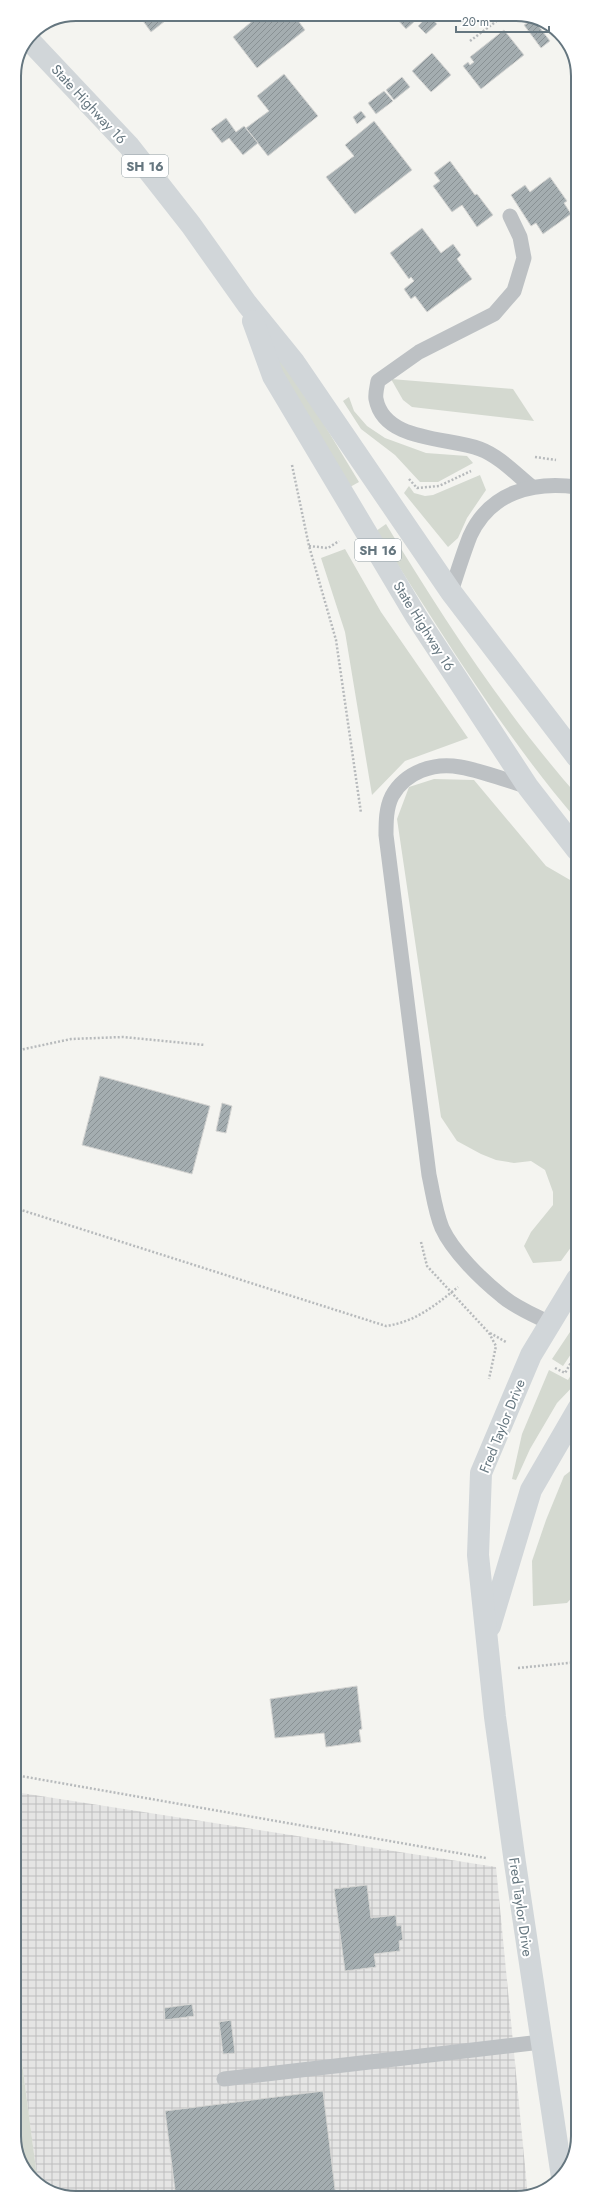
<svg xmlns="http://www.w3.org/2000/svg" width="592" height="2212" font-family="Jost,sans-serif">
<style>
.industrial{fill:url(#industrial-grid)}
.green{fill:#d4d9d0}
.building{fill:url(#building-hatch);stroke:#d5d5d3}
.lines{fill:none;stroke-linecap:round;stroke-linejoin:round}
.path{stroke:#b7babc;stroke-width:2.5;stroke-dasharray:2 2;stroke-linecap:butt}
.service{stroke:#bdc1c4;stroke-width:15}
.secondary{stroke:#d1d6d9;stroke-width:22}
.primary{stroke:#d1d6d9;stroke-width:22}
.labels{text-anchor:middle;dominant-baseline:central;stroke-width:4;stroke-linejoin:round;paint-order:stroke}
.shield{fill:#fff;stroke:#939fa5;stroke-width:1}
.shield-label{font-size:13px;font-weight:bold;fill:#65767f}
.street-label{font-size:14px;fill:#65767f;stroke:#fff}
.rim{fill:none;stroke:#65767f;stroke-width:2}
</style>
<defs>
<pattern id="industrial-grid" width="8" height="8" patternUnits="userSpaceOnUse"><rect width="8" height="8" fill="#e5e5e4"/><path d="M0 4h8M4 0v8" fill="none" stroke="#bdbebe"/></pattern>
<pattern id="building-hatch" width="6" height="6" patternUnits="userSpaceOnUse"><rect width="6" height="6" fill="#a4adb0"/><path d="M-1 1l2-2M0 6l6-6M5 7l2-2" fill="none" stroke="#899194"/></pattern>
</defs>
<rect width="100%" height="100%" fill="#f4f4f0"/>
<polygon class="industrial" points="15,1792 496,1867 528,2197 72,2198 38,2184 15,2010"/>
<g class="green">
<polygon points="271,352 293,373 359,482 350,487"/>
<polygon points="391,379 513,389 534,421 412,407 403,400"/>
<polygon points="349,397 354,411 367,426 385,438 426,453 467,456 473,463 438,482 420,482 395,455 361,429 343,401"/>
<polygon points="480,475 486,490 467,518 458,538 448,547 404,493 409,486 414,493 425,496 433,495"/>
<path d="M 386,524 C 443,618 504,712 577,795 L 577,820 C 501,732 439,628 376,531 Z"/>
<polygon points="345,549 381,612 468,738 405,761 372,795 345,632 321,558"/>
<polygon points="434,779 474,780 546,866 577,884 577,1239 561,1261 533,1263 524,1246 531,1232 553,1205 553,1192 545,1170 531,1161 514,1163 496,1160 481,1154 457,1141 441,1117 397,819 409,787"/>
<polygon points="578,1320 578,1355 573,1351 563,1366 552,1359"/>
<polygon points="575,1368 578,1370 578,1381 557,1403 530,1449 516,1480 512,1479 522,1434 549,1370 568,1380"/>
<polygon points="578,1465 578,1591 567,1603 533,1606 532,1561 546,1520 564,1476"/>
<polygon points="15,2010 38,2184 35,2182 15,2148"/>
</g>
<g class="building">
<polygon points="138,14 160,14 165,21 151,32"/>
<polygon points="261,14 293,14 305,30 257,68 233,37"/>
<polygon points="402,14 406,14 414,22 406,29 397,19"/>
<polygon points="454,14 470,14 462,22"/>
<polygon points="429,15 437,24 426,34 418,26"/>
<polygon points="533,19 550,41 541,48 524,25"/>
<polygon points="504,30 524,55 481,89 463,66 468,62 470,65 474,62 470,57"/>
<polygon points="432,53 451,75 431,92 412,71"/>
<polygon points="284,74 318,116 268,156 246,128 269,111 257,96"/>
<polygon points="402,77 410,87 394,100 386,90"/>
<polygon points="384,91 393,101 376,114 368,103"/>
<polygon points="361,111 366,117 357,124 353,117"/>
<polygon points="226,118 236,132 244,126 258,143 243,155 229,138 222,143 211,129"/>
<polygon points="374,121 412,170 355,214 326,177 354,156 345,145"/>
<polygon points="450,161 475,195 477,194 493,215 477,227 462,205 452,212 433,186 440,181 434,173"/>
<polygon points="550,177 567,201 564,203 571,214 543,234 536,223 531,226 511,195 525,185 530,192"/>
<polygon points="422,228 441,253 453,244 461,255 457,259 472,279 427,312 415,296 411,299 404,289 414,281 411,277 409,279 390,253"/>
<polygon points="100,1076 210,1106 192,1174 82,1145"/>
<polygon points="222,1103 232,1106 226,1133 216,1131"/>
<polygon points="357,1686 362,1729 359,1730 361,1742 326,1747 324,1733 275,1738 270,1699"/>
<polygon points="367,1885 371,1918 396,1915 397,1926 401,1925 403,1940 399,1941 400,1951 374,1954 376,1967 345,1971 334,1889"/>
<polygon points="192,2004 194,2016 165,2020 164,2008"/>
<polygon points="231,2020 235,2053 223,2054 219,2022"/>
<polygon points="323,2091 336,2197 176,2198 165,2111"/>
</g>
<g class="lines">
<g class="path">
<polyline points="470,41 506,14"/>
<polyline points="535,457 556,460"/>
<polyline points="292,465 309,546 336,640 361,813"/>
<polyline points="409,479 417,488 439,486 471,471"/>
<polyline points="309,546 328,548 339,541"/>
<polyline points="15,1051 71,1039 123,1037 205,1045"/>
<path d="M 15,1208 L 386,1326 C 415,1322 436,1305 458,1287"/>
<polyline points="421,1242 427,1266 489,1333 496,1346 489,1379"/>
<polyline points="490,1333 506,1342"/>
<polyline points="555,1368 565,1373 573,1359 578,1364"/>
<polyline points="518,1668 578,1662"/>
<polyline points="15,1775 486,1858"/>
</g>
<g class="service">
<path d="M 510,216 L 520,237 L 524,258 L 514,291 L 494,314 L 419,352 L 378,381 C 377,387 375,394 376,399 C 384,442 448,437 480,449 C 499,456 516,474 532,487"/>
<path d="M 451,592 C 457,573 463,554 470,536 C 490,492 533,481 577,487"/>
<path d="M 528,787 C 506,780 483,771 460,767 C 434,762 405,772 392,796 C 386,808 386,822 386,835 L 429,1175 C 433,1193 435,1211 442,1228 C 453,1252 482,1280 502,1296 C 516,1308 534,1315 550,1323"/>
<polyline points="224,2079 541,2042"/>
</g>
<g class="secondary">
<polyline points="490,1626 531,1490 578,1409"/>
<polyline points="562,2177 515,1863 495,1717 478,1555 481,1473 531,1355 577,1279"/>
</g>
<g class="primary">
<polyline points="29,40 129,146 191,225 247,304 294,362 451,592 577,757"/>
<polyline points="253,321 273,376 416,616 528,787 577,850"/>
</g>
</g>
<g class="labels">
<g class="shield">
<rect x="122" y="155" width="46" height="22" rx="3"/>
<rect x="355" y="539" width="46" height="22" rx="3"/>
</g>
<g class="shield-label">
<text x="145" y="166">SH 16</text>
<text x="378" y="550">SH 16</text>
</g>
<g class="street-label">
<text transform="translate(89 104) rotate(47)">State Highway 16</text>
<text transform="translate(424 626) rotate(58)">State Highway 16</text>
<text transform="translate(502 1426) rotate(-68)">Fred Taylor Drive</text>
<text transform="translate(521 1907) rotate(82)">Fred Taylor Drive</text>
</g>
</g>
<path d="M0 0H592V2212H0ZM76 21H516A55 55 0 0 1 571 76V2136A55 55 0 0 1 516 2191H76A55 55 0 0 1 21 2136V76A55 55 0 0 1 76 21Z" fill="#fff" fill-rule="evenodd"/>
<path class="rim" d="M76 21H516A55 55 0 0 1 571 76V2136A55 55 0 0 1 516 2191H76A55 55 0 0 1 21 2136V76A55 55 0 0 1 76 21Z"/>
<path d="M456 26v6h93v-6" fill="none" stroke="#65767f" stroke-width="2"/>
<text x="462" y="26" font-size="12" fill="#65767f" stroke="#ffffff" stroke-width="3" paint-order="stroke">20 m</text>
</svg>
